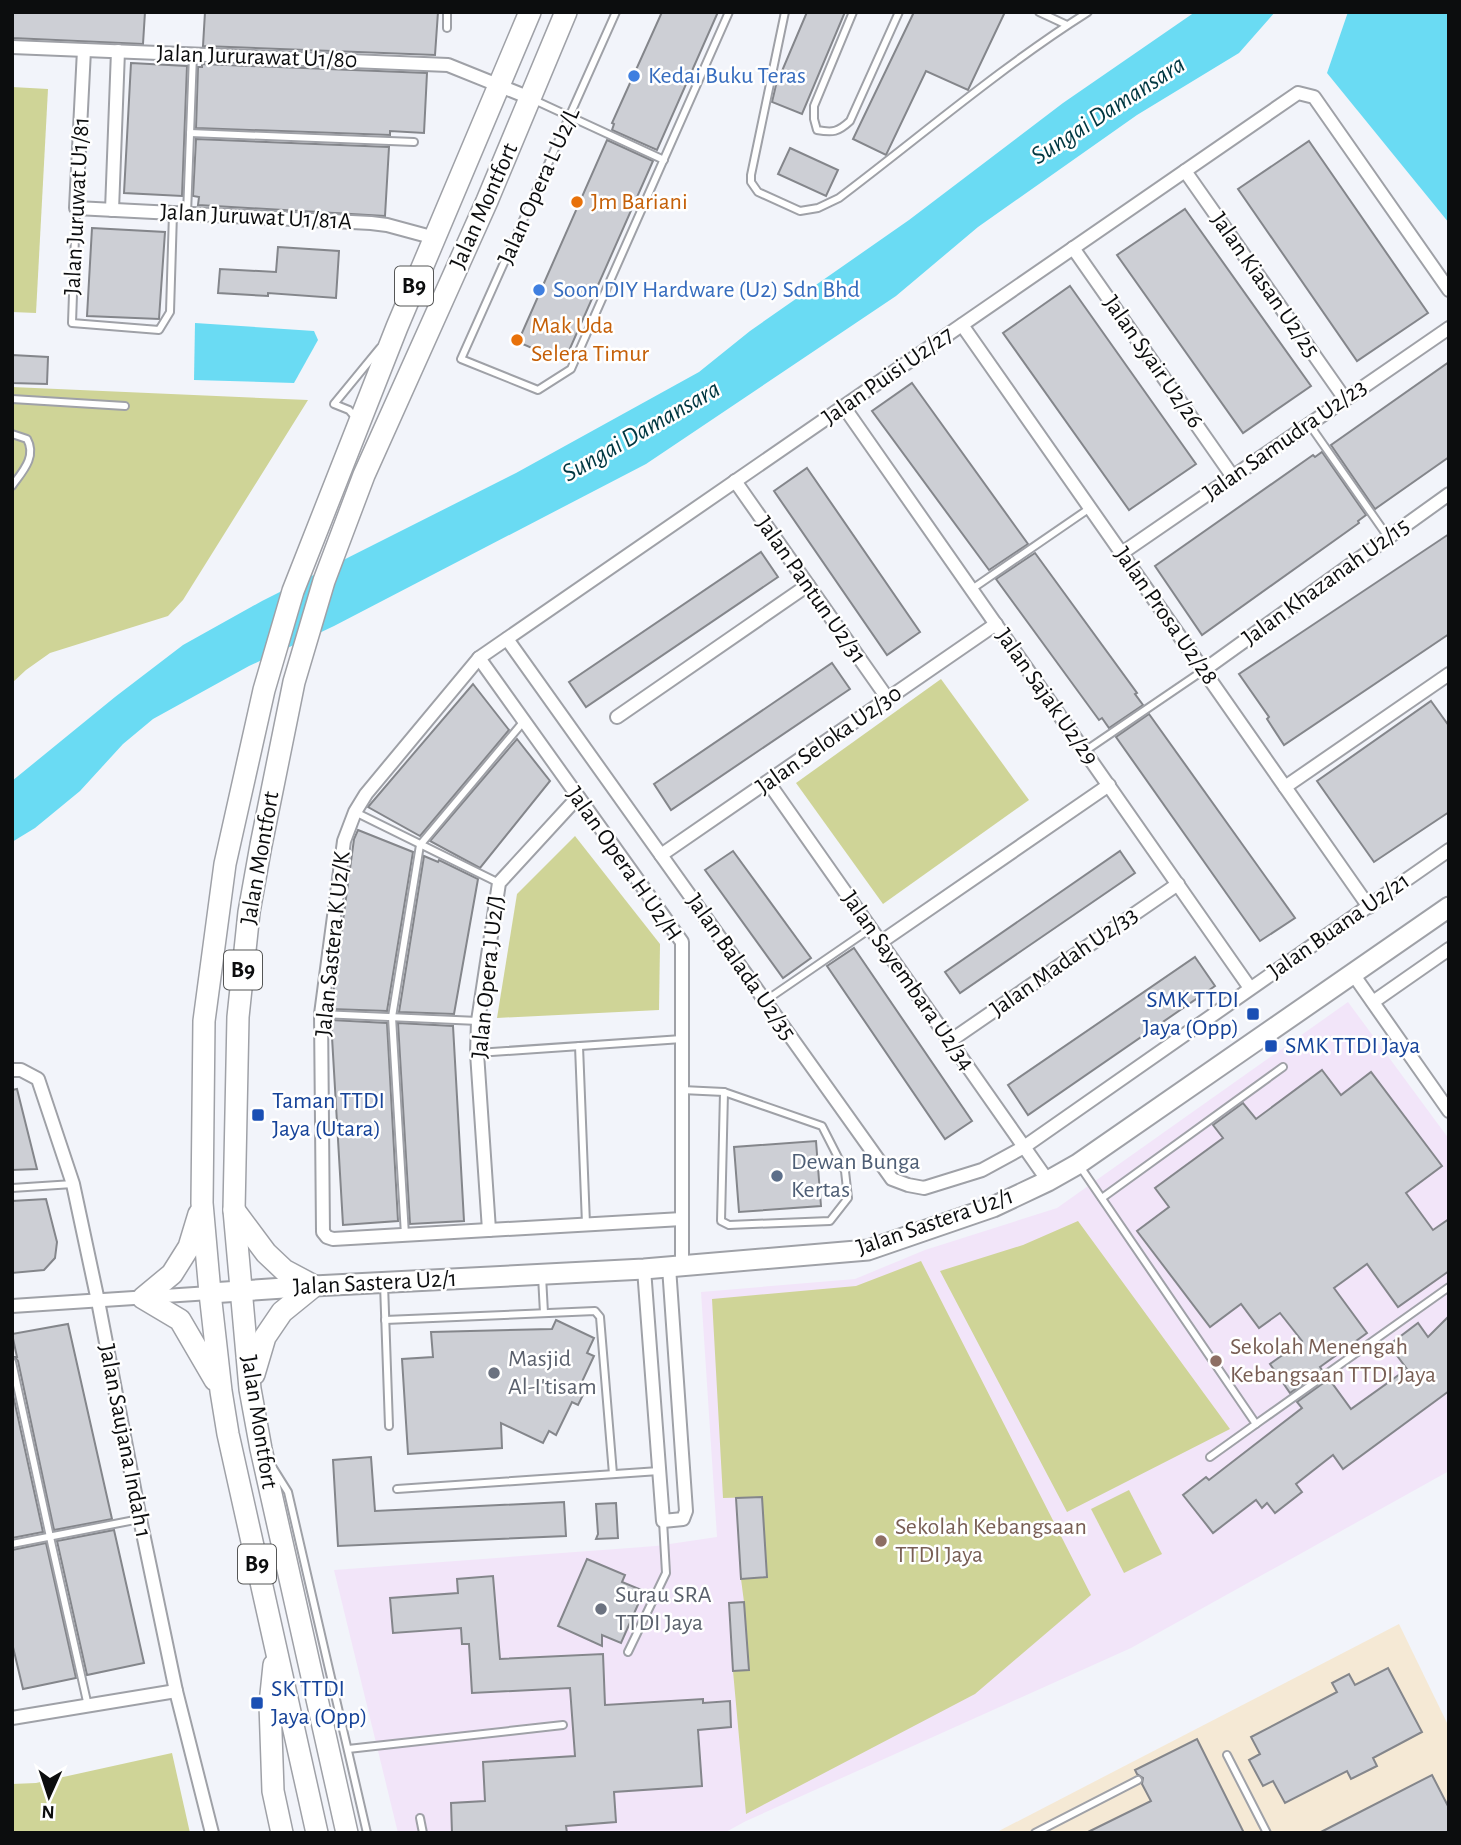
<svg xmlns="http://www.w3.org/2000/svg" width="1461" height="1845" font-family="'Alegreya Sans',sans-serif">
<style>
.industrial{fill:#f5e9d5}
.education{fill:#f2e5f9}
.green{fill:#cfd497}
.water{fill:#6adbf3}
.building{fill:#cdcfd5;stroke:#84868b;stroke-width:2}
.lines{fill:none;stroke-linecap:round;stroke-linejoin:round}
.lane-casing{stroke:#9fa1a7;stroke-width:10}
.street-casing{stroke:#9fa1a7;stroke-width:16}
.secondary-casing{stroke:#9fa1a7;stroke-width:23}
.primary-casing{stroke:#9fa1a7;stroke-width:24}
.lane{stroke:#fff;stroke-width:6}
.street{stroke:#fff;stroke-width:12}
.secondary{stroke:#fff;stroke-width:19}
.primary{stroke:#fff;stroke-width:21}
.shop-dot{fill:#3f7fe0;stroke:#fff;stroke-width:2.5}
.food-dot{fill:#e8710a;stroke:#fff;stroke-width:2.5}
.transit-dot{fill:#1a4fb4;stroke:#fff;stroke-width:2.5}
.service-dot{fill:#5c6f8a;stroke:#fff;stroke-width:2.5}
.education-dot{fill:#8d6e63;stroke:#fff;stroke-width:2.5}
.worship-dot{fill:#6b7280;stroke:#fff;stroke-width:2.5}
.labels{text-anchor:middle;dominant-baseline:central;stroke-width:5;stroke-linejoin:round;paint-order:stroke}
.shield{fill:#fff;stroke:#555656;stroke-width:2}
.shield-label{font-size:23px;font-weight:bold;fill:#0c0d0e}
.street-label{font-size:24px;fill:#0c0d0e;stroke:#fff}
.shop-label{font-size:24px;fill:#366cbe;stroke:#fff;text-anchor:start}
.food-label{font-size:24px;fill:#c56008;stroke:#fff;text-anchor:start}
.transit-label{font-size:24px;fill:#164399;stroke:#fff;text-anchor:start}
.service-label{font-size:24px;fill:#4e5e75;stroke:#fff;text-anchor:start}
.education-label{font-size:24px;fill:#785e54;stroke:#fff;text-anchor:start}
.worship-label{font-size:24px;fill:#5b616d;stroke:#fff;text-anchor:start}
.water-label{font-size:26px;font-style:italic;fill:#003741;stroke:#fff}
</style>
<rect width="100%" height="100%" fill="#f2f4fa"/>
<polygon class="industrial" points="1399,1624 1449,1727 1449,1833 995,1833"/>
<polygon class="education" points="1348,1002 1449,1139 1449,1471 1131,1648 746,1821 724,1833 398,1833 334,1570 656,1546 717,1537 701,1292 855,1279 925,1250 1057,1208"/>
<g class="green">
<polygon points="12,87 48,89 36,313 12,312"/>
<polygon points="12,387 308,400 183,600 168,616 50,653 26,670 12,683"/>
<polygon points="941,679 1029,800 883,904 796,783"/>
<polygon points="575,836 660,944 659,1010 497,1018 517,894"/>
<polygon points="1078,1221 1230,1429 1067,1512 940,1271 1023,1245"/>
<polygon points="921,1261 1091,1595 975,1694 746,1814 733,1671 744,1602 741,1579 767,1577 762,1497 723,1498 712,1299 856,1286"/>
<polygon points="1129,1490 1162,1554 1124,1573 1091,1509"/>
<polygon points="172,1753 190,1833 12,1833 12,1784 36,1783"/>
</g>
<g class="water">
<polygon points="1195,12 1275,12 1239,53 1137,115 978,227 896,296 646,464 334,626 249,666 153,719 123,744 80,791 35,828 12,842 12,781 115,697 183,645 262,601 516,473 699,372 750,331 909,220 1063,103"/>
<polygon points="1348,12 1449,12 1449,223 1327,73"/>
<polygon points="195,323 314,331 318,340 294,383 194,380"/>
</g>
<g class="building">
<polygon points="12,12 145,12 143,44 12,38"/>
<polygon points="205,12 438,12 435,55 203,46"/>
<polygon points="662,12 718,12 657,150 612,130 614,124 612,123"/>
<polygon points="807,12 845,12 802,114 772,102 776,85"/>
<polygon points="914,12 1005,12 968,90 926,71 886,155 853,139"/>
<polygon points="131,63 187,66 182,196 124,193"/>
<polygon points="202,64 427,73 424,133 390,131 390,135 196,128 198,67 202,67"/>
<polygon points="196,139 389,147 385,216 198,205 199,197 193,196"/>
<polygon points="607,140 653,161 564,362 518,342"/>
<polygon points="1309,141 1428,313 1357,361 1238,189"/>
<polygon points="790,148 838,170 826,196 778,174"/>
<polygon points="1185,209 1311,386 1243,433 1117,255"/>
<polygon points="92,228 165,232 159,319 87,316"/>
<polygon points="278,247 339,251 336,298 268,293 268,296 218,293 220,269 276,272"/>
<polygon points="1070,286 1196,464 1129,510 1003,333"/>
<polygon points="12,355 48,357 47,384 12,383"/>
<polygon points="1449,362 1449,457 1375,509 1331,445"/>
<polygon points="912,383 1028,544 989,570 872,411"/>
<polygon points="1322,452 1366,515 1358,521 1359,523 1202,635 1155,566 1313,455 1315,457"/>
<polygon points="807,468 920,632 887,655 774,491"/>
<polygon points="1449,534 1449,634 1284,745 1267,719 1269,717 1239,674"/>
<polygon points="761,552 778,577 586,707 569,682"/>
<polygon points="1035,553 1137,693 1135,694 1143,705 1109,728 1102,718 1099,720 996,579"/>
<polygon points="832,663 850,689 671,810 654,784"/>
<polygon points="473,684 509,730 420,836 368,807"/>
<polygon points="1431,701 1449,726 1449,812 1374,862 1317,781"/>
<polygon points="1149,714 1295,918 1260,941 1116,737"/>
<polygon points="517,739 550,781 480,868 430,841"/>
<polygon points="358,830 413,852 387,1011 331,1009 354,839"/>
<polygon points="733,851 811,958 783,978 705,870"/>
<polygon points="1120,851 1135,873 960,993 945,972"/>
<polygon points="424,856 438,862 439,860 478,879 454,1014 399,1012"/>
<polygon points="854,948 972,1121 945,1139 827,966"/>
<polygon points="1195,957 1215,986 1028,1115 1008,1085"/>
<polygon points="331,1020 387,1023 398,1221 343,1225"/>
<polygon points="398,1023 453,1026 464,1221 410,1224"/>
<polygon points="1322,1070 1341,1095 1371,1072 1442,1166 1406,1193 1433,1230 1449,1219 1449,1271 1398,1307 1367,1264 1334,1288 1367,1333 1320,1367 1322,1370 1290,1393 1270,1364 1302,1341 1280,1313 1259,1328 1241,1304 1210,1327 1137,1231 1169,1207 1155,1188 1223,1138 1213,1125 1243,1103 1256,1119"/>
<polygon points="17,1089 37,1169 12,1170 12,1090"/>
<polygon points="816,1141 821,1206 739,1212 734,1147"/>
<polygon points="46,1199 57,1242 55,1258 44,1270 12,1273 12,1201"/>
<polygon points="1449,1316 1449,1391 1343,1469 1333,1455 1296,1484 1302,1492 1275,1513 1267,1503 1262,1508 1256,1500 1213,1533 1183,1495 1206,1477 1209,1480 1302,1408 1297,1402 1329,1379 1351,1409 1407,1369 1389,1345 1418,1323 1428,1337"/>
<polygon points="556,1320 594,1338 587,1353 594,1356 579,1388 585,1391 578,1405 572,1402 556,1435 549,1431 543,1443 501,1423 502,1448 408,1454 402,1359 433,1357 431,1332 552,1329"/>
<polygon points="68,1324 112,1519 54,1530 18,1361 15,1357 17,1357 12,1334"/>
<polygon points="12,1390 43,1532 12,1538"/>
<polygon points="371,1457 375,1511 564,1502 566,1536 338,1546 333,1460"/>
<polygon points="762,1497 767,1577 741,1579 736,1498"/>
<polygon points="616,1503 618,1538 596,1539 598,1534 596,1504"/>
<polygon points="114,1530 144,1663 87,1675 57,1541"/>
<polygon points="46,1543 76,1678 23,1689 12,1643 12,1550"/>
<polygon points="587,1559 625,1575 622,1582 644,1591 621,1643 602,1635 602,1646 558,1626"/>
<polygon points="493,1576 500,1659 603,1654 605,1705 703,1699 703,1703 730,1701 731,1727 698,1730 702,1786 614,1792 616,1822 566,1826 567,1833 452,1833 451,1803 485,1801 483,1762 575,1756 570,1688 472,1693 469,1644 462,1644 461,1628 393,1633 390,1598 458,1593 457,1579"/>
<polygon points="744,1602 749,1670 733,1671 729,1603"/>
<polygon points="1388,1668 1422,1732 1373,1758 1377,1766 1351,1779 1347,1771 1285,1803 1273,1781 1263,1786 1249,1760 1260,1754 1251,1737 1337,1692 1332,1683 1349,1674 1355,1685"/>
<polygon points="1197,1739 1244,1833 1086,1833 1151,1801 1142,1784 1143,1778 1137,1774 1135,1770"/>
<polygon points="1432,1775 1449,1808 1449,1833 1319,1833"/>
</g>
<g class="lines">
<g class="lane-casing">
<g id="lane">
<polyline points="616,12 461,359 538,390 571,369 729,12"/>
<path d="M 785,12 L 751,175 L 751,182 L 758,192 L 800,211 L 818,208 L 839,198 C 921,136 1001,67 1088,12"/>
<path d="M 853,12 L 814,106 L 814,119 L 817,130 C 833,133 838,132 850,121 L 899,12"/>
<polyline points="1039,12 1067,25"/>
<polyline points="447,28 447,12"/>
<polyline points="532,99 664,160"/>
<polyline points="190,133 414,142"/>
<polyline points="76,208 72,323 159,330 170,312 173,213"/>
<polyline points="187,214 193,55"/>
<polyline points="12,399 125,406"/>
<polyline points="355,417 349,410 334,404 380,348"/>
<polyline points="1309,424 1388,537"/>
<path d="M 12,434 L 27,439 C 37,457 22,472 12,486"/>
<polyline points="972,589 1090,508"/>
<polyline points="1085,751 1204,670"/>
<polyline points="355,812 499,883"/>
<polyline points="765,1001 870,929"/>
<polyline points="321,1014 478,1021"/>
<polyline points="579,1046 586,1224"/>
<polyline points="477,1053 682,1039"/>
<polyline points="682,1090 724,1092"/>
<polygon points="724,1092 822,1126 845,1171 848,1198 830,1221 729,1225 721,1221"/>
<polyline points="1079,1165 1256,1424 1210,1457"/>
<polyline points="12,1188 73,1184"/>
<polyline points="1102,1198 1283,1067"/>
<polyline points="405,1235 392,1017 420,845 524,721"/>
<polyline points="542,1276 544,1313"/>
<polyline points="384,1284 389,1426"/>
<polyline points="385,1320 595,1311 600,1317 613,1474"/>
<polyline points="12,1362 50,1537 88,1706"/>
<polyline points="1256,1424 1449,1287"/>
<polyline points="273,1468 288,1492 367,1833"/>
<polyline points="397,1489 659,1471"/>
<polyline points="12,1544 140,1519"/>
<polyline points="628,1652 666,1573 663,1521"/>
<polyline points="348,1749 563,1725"/>
<polyline points="1227,1755 1267,1833"/>
<polyline points="420,1818 423,1833"/>
<polyline points="1035,1833 1138,1780"/>
</g>
</g>
<g class="street-casing">
<g id="street">
<polyline points="12,47 448,65 530,98"/>
<polyline points="84,50 76,208 371,223 387,225 435,238"/>
<polyline points="1185,171 1345,399"/>
<polyline points="112,210 118,51"/>
<polyline points="1073,248 1233,477"/>
<polyline points="962,325 1369,907"/>
<polyline points="844,407 1250,988"/>
<polyline points="735,481 888,699"/>
<polyline points="1122,553 1449,328"/>
<polyline points="507,639 892,1179 908,1185 924,1188 982,1170 1024,1147 1449,850"/>
<polyline points="479,658 682,942 682,1265"/>
<polyline points="1204,670 1449,494"/>
<polyline points="617,717 808,585"/>
<polyline points="768,782 1048,1181"/>
<polyline points="1285,787 1449,674"/>
<polyline points="661,855 996,624"/>
<polyline points="881,942 1109,785"/>
<polyline points="1353,974 1449,1111"/>
<polyline points="1373,1002 1449,949"/>
<polyline points="950,1041 1178,884"/>
<polyline points="12,1070 21,1070 38,1079 73,1184 98,1301 140,1519 176,1691 212,1833"/>
<polyline points="682,1219 333,1239 327,1237 323,1232 321,1014 344,841 355,812 366,794 479,658 1298,93 1314,97 1449,290"/>
<polyline points="489,1230 477,1053 478,1021 499,883 578,797"/>
<polyline points="644,1269 663,1521 683,1519 686,1511 669,1267"/>
<polyline points="12,1306 210,1293"/>
<polyline points="12,1718 176,1691"/>
</g>
</g>
<g class="secondary-casing">
<polyline id="secondary" points="210,1293 314,1286 644,1269 868,1250 993,1207 1048,1181 1078,1164 1449,907"/>
</g>
<g class="primary-casing">
<g id="primary">
<polyline points="234,1210 266,1253 284,1270 314,1286 282,1312 265,1337 254,1374"/>
<polyline points="199,1214 189,1247 172,1274 143,1298 180,1320 215,1380"/>
<polyline points="274,1665 270,1704 273,1791 282,1833"/>
<polyline points="317,1833 228,1434 221,1391 210,1293 202,1203 204,1021 225,864 264,690 293,591 397,327 530,12"/>
<polyline points="347,1833 261,1449 250,1389 234,1210 238,1017 249,912 261,845 294,682 324,581 364,475 487,201 566,12"/>
</g>
</g>
<use href="#lane" class="lane"/>
<use href="#street" class="street"/>
<use href="#secondary" class="secondary"/>
<use href="#primary" class="primary"/>
</g>
<g class="shop-dot">
<circle cx="634" cy="76" r="7"/>
<circle cx="539" cy="290" r="7"/>
</g>
<g class="food-dot">
<circle cx="577" cy="202" r="7"/>
<circle cx="517" cy="340" r="7"/>
</g>
<g class="transit-dot">
<rect x="1246" y="1007" width="14" height="14" rx="3.5"/>
<rect x="1264" y="1039" width="14" height="14" rx="3.5"/>
<rect x="251" y="1108" width="14" height="14" rx="3.5"/>
<rect x="250" y="1696" width="14" height="14" rx="3.5"/>
</g>
<circle class="service-dot" cx="777" cy="1176" r="7"/>
<g class="education-dot">
<circle cx="1216" cy="1361" r="7"/>
<circle cx="881" cy="1541" r="7"/>
</g>
<g class="worship-dot">
<circle cx="494" cy="1373" r="7"/>
<circle cx="601" cy="1609" r="7"/>
</g>
<g class="labels">
<g class="shield">
<rect x="395" y="266.5" width="38" height="39" rx="5"/>
<rect x="224" y="950.5" width="38" height="39" rx="5"/>
<rect x="238" y="1544.5" width="38" height="39" rx="5"/>
</g>
<g class="shield-label">
<text x="414" y="286">B9</text>
<text x="243" y="970">B9</text>
<text x="257" y="1564">B9</text>
</g>
<g class="street-label">
<text transform="translate(257 57) rotate(2)">Jalan Jururawat U1/80</text>
<text transform="translate(539 186) rotate(-66)">Jalan Opera L U2/L</text>
<text transform="translate(77 206) rotate(-87)">Jalan Juruwat U1/81</text>
<text transform="translate(484 206) rotate(-66)">Jalan Montfort</text>
<text transform="translate(256 217) rotate(3)">Jalan Juruwat U1/81A</text>
<text transform="translate(1265 285) rotate(55)">Jalan Kiasan U2/25</text>
<text transform="translate(1153 362) rotate(55)">Jalan Syair U2/26</text>
<text transform="translate(888 376) rotate(-35)">Jalan Puisi U2/27</text>
<text transform="translate(1285 440) rotate(-35)">Jalan Samudra U2/23</text>
<text transform="translate(1326 582) rotate(-36)">Jalan Khazanah U2/15</text>
<text transform="translate(811 590) rotate(55)">Jalan Pantun U2/31</text>
<text transform="translate(1166 616) rotate(55)">Jalan Prosa U2/28</text>
<text transform="translate(1047 697) rotate(55)">Jalan Sajak U2/29</text>
<text transform="translate(829 740) rotate(-35)">Jalan Seloka U2/30</text>
<text transform="translate(260 858) rotate(-80)">Jalan Montfort</text>
<text transform="translate(624 864) rotate(55)">Jalan Opera H U2/H</text>
<text transform="translate(1339 926) rotate(-35)">Jalan Buana U2/21</text>
<text transform="translate(333 944) rotate(-84)">Jalan Sastera K U2/K</text>
<text transform="translate(1064 962) rotate(-35)">Jalan Madah U2/33</text>
<text transform="translate(741 967) rotate(55)">Jalan Balada U2/35</text>
<text transform="translate(488 977) rotate(-84)">Jalan Opera J U2/J</text>
<text transform="translate(908 981) rotate(55)">Jalan Sayembara U2/34</text>
<text transform="translate(935 1222) rotate(-19)">Jalan Sastera U2/1</text>
<text transform="translate(375 1283) rotate(-3)">Jalan Sastera U2/1</text>
<text transform="translate(259 1422) rotate(81)">Jalan Montfort</text>
<text transform="translate(125 1441) rotate(79)">Jalan Saujana Indah 1</text>
</g>
<g class="shop-label">
<text x="648" y="76">Kedai Buku Teras</text>
<text x="553" y="290">Soon DIY Hardware (U2) Sdn Bhd</text>
</g>
<g class="food-label">
<text x="591" y="202">Jm Bariani</text>
<text x="531" y="326">Mak Uda<tspan x="531" dy="28">Selera Timur</tspan></text>
</g>
<g class="transit-label">
<text x="1239" y="1000" text-anchor="end">SMK TTDI<tspan x="1239" dy="28">Jaya (Opp)</tspan></text>
<text x="1285" y="1046">SMK TTDI Jaya</text>
<text x="272" y="1101">Taman TTDI<tspan x="272" dy="28">Jaya (Utara)</tspan></text>
<text x="271" y="1689">SK TTDI<tspan x="271" dy="28">Jaya (Opp)</tspan></text>
</g>
<g class="service-label">
<text x="791" y="1162">Dewan Bunga<tspan x="791" dy="28">Kertas</tspan></text>
</g>
<g class="education-label">
<text x="1230" y="1347">Sekolah Menengah<tspan x="1230" dy="28">Kebangsaan TTDI Jaya</tspan></text>
<text x="895" y="1527">Sekolah Kebangsaan<tspan x="895" dy="28">TTDI Jaya</tspan></text>
</g>
<g class="worship-label">
<text x="508" y="1359">Masjid<tspan x="508" dy="28">Al-I'tisam</tspan></text>
<text x="615" y="1595">Surau SRA<tspan x="615" dy="28">TTDI Jaya</tspan></text>
</g>
<g class="water-label">
<text transform="translate(1108 110) rotate(-33)">Sungai Damansara</text>
<text transform="translate(641 431) rotate(-30)">Sungai Damansara</text>
</g>
</g>
<rect width="1461" height="1845" fill="none" stroke="#0c0d0e" stroke-width="28"/>
<g transform="translate(49 1796) rotate(183)" stroke="#ffffff" stroke-width="5" paint-order="stroke">
<path d="M0-5L12 26L0 18L-12 26Z" fill="#0c0d0e"/>
<text y="-10" font-size="19" font-weight="bold" text-anchor="middle" fill="#0c0d0e">N</text>
</g>
</svg>
